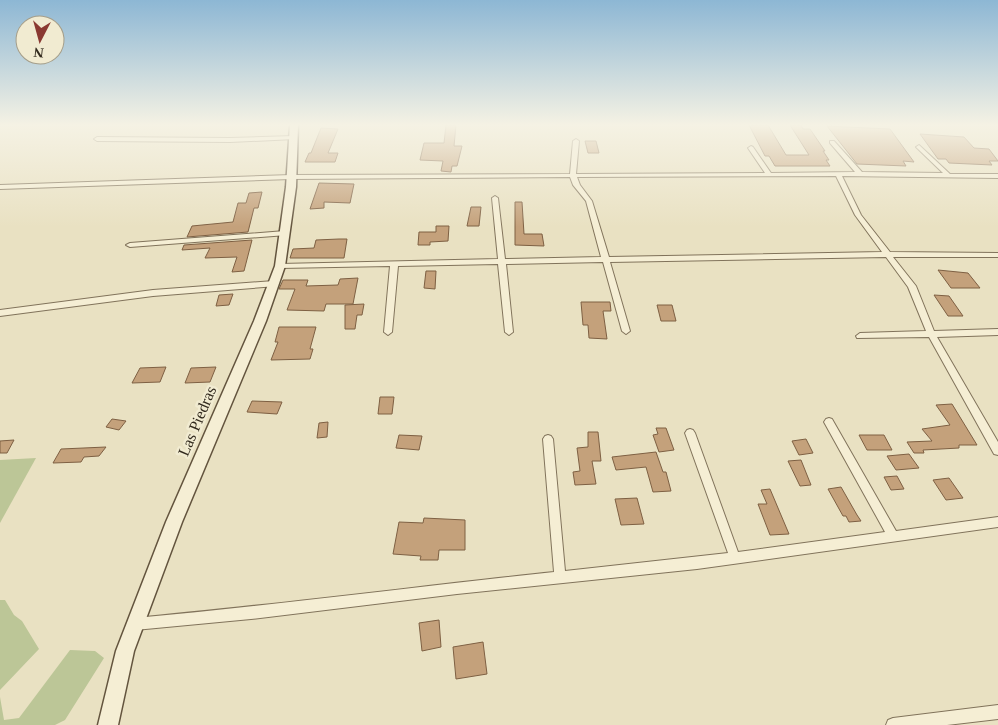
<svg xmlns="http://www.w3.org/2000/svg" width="998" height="725" font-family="'Times New Roman',serif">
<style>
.green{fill:#bcc697}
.building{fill:#c4a17b;stroke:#7e6043}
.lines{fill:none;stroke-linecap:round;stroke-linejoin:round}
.street-casing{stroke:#81735b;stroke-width:2}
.secondary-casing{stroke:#63543e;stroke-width:3}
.street{fill:#f5eed4;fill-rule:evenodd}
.secondary{fill:#f5eed4;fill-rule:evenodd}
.labels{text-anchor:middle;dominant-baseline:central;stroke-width:5;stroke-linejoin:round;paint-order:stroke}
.street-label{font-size:16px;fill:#322a1e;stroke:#f1ebd1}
</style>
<rect width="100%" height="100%" fill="#e9e1c2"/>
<g class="green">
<polygon points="36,458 0,523 0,460"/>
<polygon points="0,600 5,600 14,615 22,621 39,649 0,690"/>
<polygon points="70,650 95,651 104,658 65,720 55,725 0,725 0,697 4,720 19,718"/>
</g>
<g class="building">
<polygon points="446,125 456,125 454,146 462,146 457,166 452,166 451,172 441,171 443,161 420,160 424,143 444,143"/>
<polygon points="749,125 768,125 786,155 809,155 790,125 801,125 803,129 810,129 825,151 823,151 829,160 826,160 830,166 775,166 769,156 765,156"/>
<polygon points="827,126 890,129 914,162 903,161 906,166 857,164"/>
<polygon points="321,128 338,129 328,153 338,153 335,162 305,162 309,153 311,153"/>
<polygon points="920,134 964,137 974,148 989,149 998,161 989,161 992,165 949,163 946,159 938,159"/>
<polygon points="585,141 596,141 599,153 588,153"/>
<polygon points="319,183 354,184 350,203 324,202 324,208 310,209"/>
<polygon points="262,192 258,208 254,208 248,232 187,237 192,226 233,222 238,203 246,203 249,193"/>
<polygon points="515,202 522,202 524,234 542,234 544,246 515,245"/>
<polygon points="471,207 481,207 479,226 467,226"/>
<polygon points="436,226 449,226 448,241 430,242 430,245 418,245 419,232 436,232"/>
<polygon points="339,239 347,239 344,258 290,258 293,249 314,248 316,240"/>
<polygon points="252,240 244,271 232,272 237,257 205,258 210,248 182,250 184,245"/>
<polygon points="938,270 968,273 980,288 951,288"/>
<polygon points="426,271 436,271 435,289 424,288"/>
<polygon points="358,278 353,304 326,304 324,311 287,310 295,289 279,289 283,280 308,280 306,286 338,285 340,279"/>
<polygon points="233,294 229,305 216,306 219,295"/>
<polygon points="934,295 949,296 963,316 948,316"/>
<polygon points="581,302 610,302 611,311 603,311 607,339 589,338 588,325 583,325"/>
<polygon points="364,304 362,315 357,315 355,329 345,329 345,305"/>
<polygon points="657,305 672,305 676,321 661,321"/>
<polygon points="279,327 316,327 310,349 313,349 310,359 271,360 278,342 275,342"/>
<polygon points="166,367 160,382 132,383 140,368"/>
<polygon points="216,367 210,382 185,383 191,368"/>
<polygon points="380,397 394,397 392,414 378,414"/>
<polygon points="252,401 282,402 277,414 247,412"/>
<polygon points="952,404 977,445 959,445 959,448 923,450 924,453 914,453 907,442 932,441 922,429 950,425 936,405"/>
<polygon points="112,419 126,421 119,430 106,427"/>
<polygon points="328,422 327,437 317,438 319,423"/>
<polygon points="656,428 666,428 674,450 659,452 653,435 658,434"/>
<polygon points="588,432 598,432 601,461 592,461 596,484 575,485 573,472 580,471 577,448 588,447"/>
<polygon points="399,435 422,436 419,450 396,448"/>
<polygon points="859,435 884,435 892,450 867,450"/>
<polygon points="806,439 813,453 799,455 792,441"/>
<polygon points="14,440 7,453 0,453 0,441"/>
<polygon points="106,447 99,456 84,457 81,462 53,463 61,449"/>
<polygon points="656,452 663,472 666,472 671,491 653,492 646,467 616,470 612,457"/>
<polygon points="909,454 919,468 896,470 887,456"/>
<polygon points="801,460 811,485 800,486 788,461"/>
<polygon points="897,476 904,489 891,490 884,477"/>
<polygon points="949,478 963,498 946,500 933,480"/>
<polygon points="841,487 857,515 861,521 849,522 846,516 843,516 828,489"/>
<polygon points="770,489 789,534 770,535 758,504 767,504 761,490"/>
<polygon points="637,498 644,524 621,525 615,499"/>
<polygon points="424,518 465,520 465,550 439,550 438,560 420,560 421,556 393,554 399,522 423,523"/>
<polygon points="439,620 441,647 422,651 419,623"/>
<polygon points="483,642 487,674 456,679 453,647"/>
</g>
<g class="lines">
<g class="street-casing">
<g id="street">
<polygon points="293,136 295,137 295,139 230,142 97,141 94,139 97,137 230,138"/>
<path d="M 576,139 L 579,141 L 576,174 L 765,173 L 748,148 L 751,146 L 753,147 L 771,173 L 855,172 L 830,143 L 830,141 L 834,141 L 862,172 L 943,173 L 917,148 L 916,147 L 919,145 L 950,174 L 998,174 L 998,178 L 842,176 L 861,215 L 890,252 L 998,253 L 998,257 L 893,257 L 916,286 L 934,331 L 998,329 L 998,335 L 937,337 L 998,442 L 998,455 L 994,454 L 929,337 L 857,338 L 856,336 L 860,333 L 926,331 L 908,287 L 886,257 L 610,262 L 630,331 L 626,334 L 622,331 L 603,262 L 506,264 L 513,332 L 509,335 L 505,332 L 498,264 L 398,266 L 392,332 L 388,335 L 384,332 L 390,266 L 280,268 L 276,266 L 280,264 L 498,259 L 492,198 L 495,196 L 498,198 L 505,259 L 601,257 L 586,201 L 573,185 L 570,177 L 291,179 L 0,189 L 0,185 L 291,175 L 570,174 L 573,141 ZM 836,176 L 855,215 L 882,252 L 609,257 L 592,201 L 580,185 L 577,177 Z"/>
<polygon points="285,231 289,233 287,235 130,247 126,245 130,243"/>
<polygon points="274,281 277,282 278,284 277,286 153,296 0,316 0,310 153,290"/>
<path d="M 829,418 L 832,419 L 896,531 L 998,517 L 998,527 L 697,569 L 457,594 L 251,619 L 135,630 L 131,628 L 129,624 L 131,620 L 135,618 C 275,605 414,587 554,572 L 543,439 L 545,436 L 548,435 L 551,436 L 553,439 L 565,571 L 728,553 L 685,433 L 687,430 L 690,429 L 693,430 L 695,433 L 738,552 L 885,532 L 824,422 L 826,419 Z"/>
<polygon points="998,705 998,719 947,725 886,725 888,720 893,718"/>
</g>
</g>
<g class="secondary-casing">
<polygon id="secondary" points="290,125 298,125 296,187 285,266 266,321 182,522 134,651 118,725 98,725 116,651 166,522 254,321 275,266 286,187"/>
</g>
<use href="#street" class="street"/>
<use href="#secondary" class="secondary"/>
</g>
<linearGradient id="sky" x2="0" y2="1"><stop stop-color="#8db7d4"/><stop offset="0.55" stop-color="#f5f2e4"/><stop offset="1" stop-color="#f5f2e4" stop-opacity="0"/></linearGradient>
<rect width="998" height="227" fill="url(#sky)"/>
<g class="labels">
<g class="street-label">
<text transform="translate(197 421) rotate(-67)">Las Piedras</text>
</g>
</g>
<g transform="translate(40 40) rotate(186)"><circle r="24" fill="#f1ebd1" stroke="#a59e89"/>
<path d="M0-4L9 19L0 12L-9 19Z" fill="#8a3931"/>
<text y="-8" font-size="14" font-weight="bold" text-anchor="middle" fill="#322a1e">N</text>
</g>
</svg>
